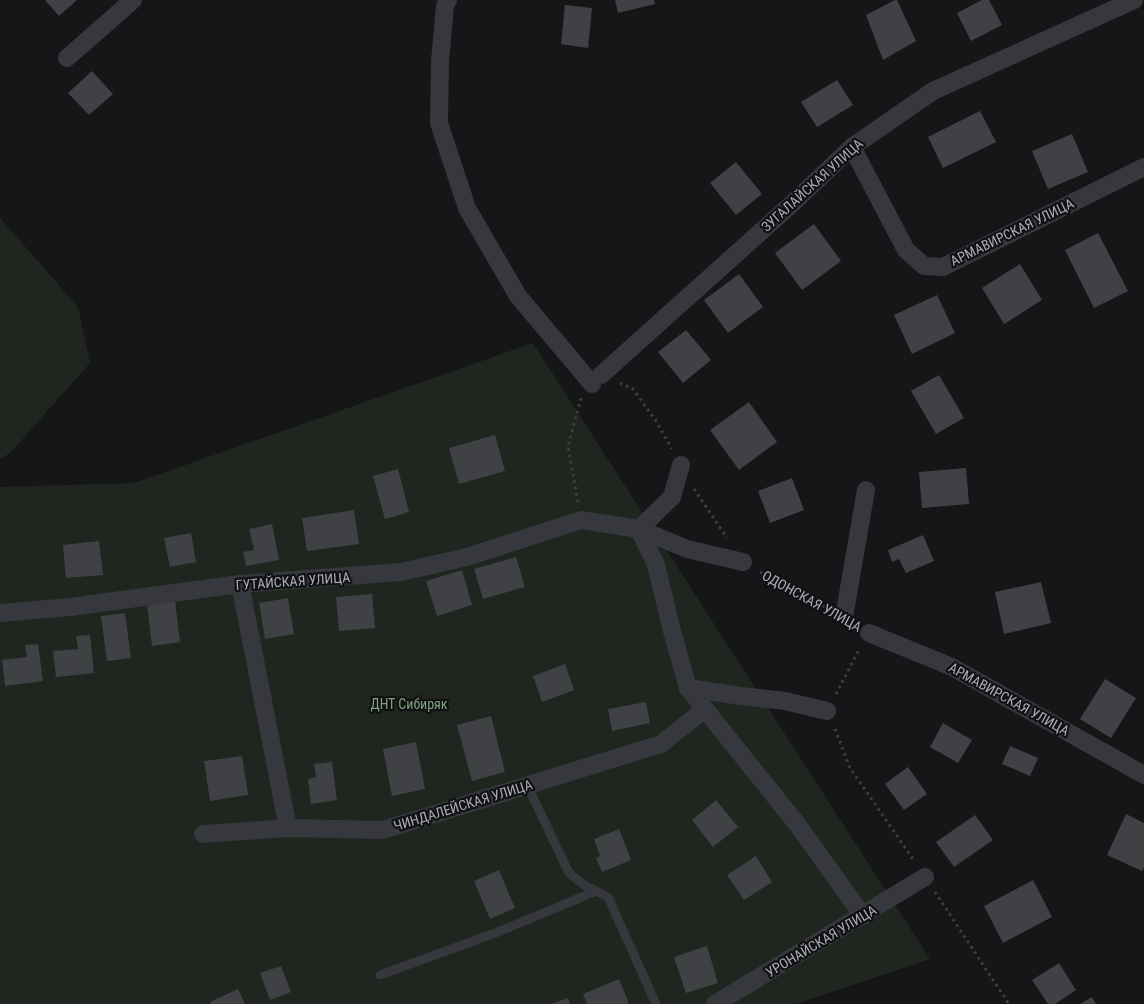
<svg xmlns="http://www.w3.org/2000/svg" width="1144" height="1004" font-family="'Roboto Condensed',sans-serif">
<style>
.green{fill:#1e261f}
.building{fill:#404145}
.lines{fill:none;stroke-linecap:round;stroke-linejoin:round}
.path{stroke:#3d3f44;stroke-width:3;stroke-dasharray:2.5 4;stroke-linecap:butt}
.lane{stroke:#37383d;stroke-width:9}
.street{stroke:#37383d;stroke-width:18}
.labels{text-anchor:middle;dominant-baseline:central;stroke-width:4.5;stroke-linejoin:round;paint-order:stroke}
.street-label{font-size:14px;fill:#a8adb8;stroke:#111113}
.park-label{font-size:14px;fill:#7fa381;stroke:#111113}
</style>
<rect width="100%" height="100%" fill="#161618"/>
<g class="green">
<polygon points="0,218 78,307 90,363 10,453 0,459"/>
<polygon points="533,343 930,959 796,1004 0,1004 0,487 134,483"/>
</g>
<g class="building">
<polygon points="45,0 77,0 59,16"/>
<polygon points="615,0 654,0 655,4 618,13"/>
<polygon points="895,0 897,0 916,41 883,60 866,15"/>
<polygon points="982,0 989,0 1002,25 971,41 957,13"/>
<polygon points="565,5 592,8 588,48 561,44"/>
<polygon points="92,71 113,94 89,115 68,93"/>
<polygon points="837,80 853,105 817,127 801,102"/>
<polygon points="980,111 996,142 943,168 928,137"/>
<polygon points="1072,134 1088,172 1048,189 1032,151"/>
<polygon points="736,162 762,194 736,215 710,183"/>
<polygon points="814,224 841,261 802,290 775,253"/>
<polygon points="1098,233 1128,291 1094,308 1065,250"/>
<polygon points="1020,264 1042,300 1004,324 982,288"/>
<polygon points="739,274 763,307 728,333 704,300"/>
<polygon points="937,295 955,333 912,354 894,315"/>
<polygon points="686,330 711,360 683,383 658,352"/>
<polygon points="939,375 964,418 936,434 911,391"/>
<polygon points="749,402 777,442 739,470 710,430"/>
<polygon points="495,435 505,471 459,484 449,448"/>
<polygon points="966,468 969,504 922,508 919,472"/>
<polygon points="398,469 409,512 385,519 373,476"/>
<polygon points="792,478 804,510 770,523 758,491"/>
<polygon points="354,510 359,544 307,551 302,518"/>
<polygon points="272,524 279,560 246,566 243,552 254,550 249,529"/>
<polygon points="191,533 196,562 170,567 164,538"/>
<polygon points="923,535 934,561 906,573 899,559 892,562 888,550"/>
<polygon points="99,541 103,575 66,578 63,545"/>
<polygon points="516,557 525,587 483,599 474,569"/>
<polygon points="462,570 472,605 437,616 426,581"/>
<polygon points="1041,582 1051,623 1004,634 995,592"/>
<polygon points="372,594 375,628 339,631 336,597"/>
<polygon points="288,598 294,634 265,639 259,603"/>
<polygon points="175,600 180,642 152,646 147,603"/>
<polygon points="125,613 131,658 107,661 101,616"/>
<polygon points="90,635 94,673 56,677 53,651 78,649 76,636"/>
<polygon points="38,644 43,681 5,686 2,660 27,657 25,645"/>
<polygon points="565,664 574,690 542,702 533,676"/>
<polygon points="1105,679 1136,698 1111,738 1080,719"/>
<polygon points="646,702 650,723 612,731 608,709"/>
<polygon points="491,716 505,772 472,781 457,725"/>
<polygon points="943,723 972,740 958,763 930,747"/>
<polygon points="416,742 425,789 392,796 383,749"/>
<polygon points="1010,746 1038,758 1030,776 1002,764"/>
<polygon points="242,756 248,795 210,801 204,761"/>
<polygon points="332,762 337,800 311,804 308,779 316,777 314,764"/>
<polygon points="908,767 927,794 904,810 885,784"/>
<polygon points="716,800 738,827 713,847 692,820"/>
<polygon points="1126,814 1144,823 1144,867 1142,871 1107,855"/>
<polygon points="975,815 993,840 954,867 936,842"/>
<polygon points="619,829 631,860 602,872 596,858 600,856 594,839"/>
<polygon points="756,856 772,882 744,900 727,875"/>
<polygon points="499,870 515,908 490,919 474,881"/>
<polygon points="1033,880 1052,917 1003,943 984,906"/>
<polygon points="707,946 718,983 686,993 674,957"/>
<polygon points="1059,963 1076,990 1055,1004 1048,1004 1032,980"/>
<polygon points="281,966 291,992 270,1000 260,973"/>
<polygon points="619,979 629,1004 587,1004 583,994"/>
<polygon points="238,989 245,1004 211,1004 210,1002"/>
<polygon points="1092,997 1096,1004 1080,1004"/>
<polygon points="568,998 570,1004 551,1004"/>
</g>
<g class="lines">
<g class="path">
<polyline points="620,383 633,389 656,421 672,449"/>
<polyline points="694,489 727,538"/>
<polyline points="578,502 568,446 581,398"/>
<polyline points="760,572 827,608"/>
<polyline points="836,694 860,648"/>
<polyline points="835,729 850,768 915,862"/>
<polyline points="935,892 1009,1004"/>
</g>
<g class="lane">
<polyline points="527,785 569,873 584,885 608,897 656,1004"/>
<polyline points="380,975 498,932 596,891"/>
</g>
<g class="street">
<polyline points="448,0 445,6 440,61 439,123 467,208 518,296 592,384"/>
<polyline points="67,58 133,0"/>
<polyline points="852,147 906,250 924,266 943,267 1144,167"/>
<polyline points="601,375 795,201 852,147 933,91 1134,0"/>
<polyline points="639,529 656,565 672,631 688,688 797,824 863,916"/>
<polyline points="639,529 687,549 743,562"/>
<polyline points="240,584 288,828"/>
<polyline points="0,613 70,607 240,584 401,572 467,557 581,520 639,529 672,497 681,465"/>
<polyline points="844,617 866,490"/>
<polyline points="869,633 952,667 1144,775"/>
<polyline points="688,688 741,696 785,701 827,711"/>
<polyline points="203,834 288,828 383,830 661,744 705,709"/>
<polyline points="715,1004 925,877"/>
</g>
</g>
<g class="labels">
<g class="street-label">
<text transform="translate(812 185) rotate(-42)">ЗУГАЛАЙСКАЯ УЛИЦА</text>
<text transform="translate(1012 232) rotate(-26)">АРМАВИРСКАЯ УЛИЦА</text>
<text transform="translate(293 581) rotate(-4)">ГУТАЙСКАЯ УЛИЦА</text>
<text transform="translate(812 601) rotate(29)">ОДОНСКАЯ УЛИЦА</text>
<text transform="translate(1009 699) rotate(29)">АРМАВИРСКАЯ УЛИЦА</text>
<text transform="translate(463 805) rotate(-17)">ЧИНДАЛЕЙСКАЯ УЛИЦА</text>
<text transform="translate(821 941) rotate(-31)">УРОНАЙСКАЯ УЛИЦА</text>
</g>
<g class="park-label">
<text x="409" y="704">ДНТ Сибиряк</text>
</g>
</g>
</svg>
